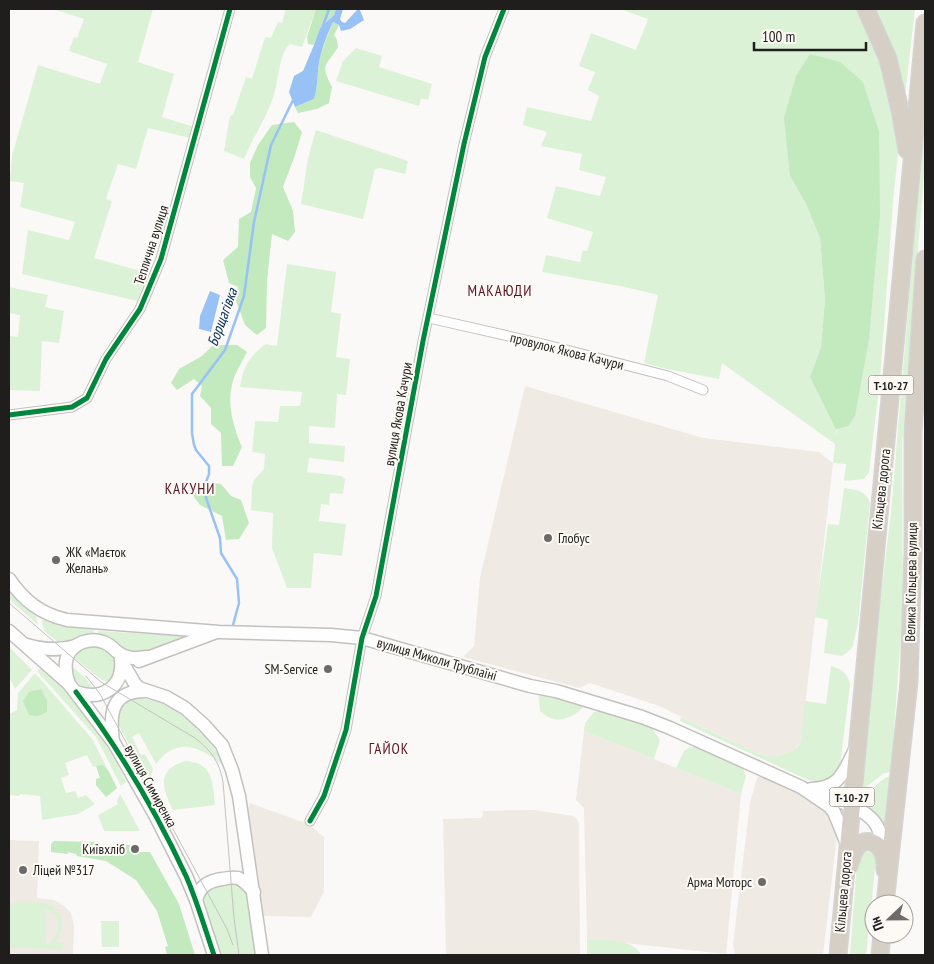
<svg xmlns="http://www.w3.org/2000/svg" width="934" height="964" font-family="'PT Sans Narrow',sans-serif">
<style>
.built{fill:#efeae3}
.green{fill:#dbf2d6;fill-rule:evenodd}
.forest{fill:#c3e9be}
.water{fill:#98c2f6}
.lines{fill:none;stroke-linecap:round;stroke-linejoin:round}
.stream{stroke:#98c2f6;stroke-width:2.5}
.street-casing{stroke:#c3c1bf;stroke-width:11}
.secondary-casing{stroke:#c3c1bf;stroke-width:15}
.highway-casing{stroke:#d5d4d3;stroke-width:19}
.street{stroke:#fefefe;stroke-width:9}
.secondary{stroke:#fefefe;stroke-width:12}
.highway{stroke:#d6cfc5;stroke-width:16}
.tram{stroke:#c4c3c3;stroke-width:1}
.cycleway-casing{stroke:#fdfaf5;stroke-width:8}
.cycleway{stroke:#00873e;stroke-width:5}
.poi-dot{fill:#6c6b69;stroke:#fdfaf5;stroke-width:2}
.labels{text-anchor:middle;dominant-baseline:central;stroke-width:4;stroke-linejoin:round;paint-order:stroke}
.shield{fill:#fdfaf5;stroke:#62605d;stroke-width:1}
.shield-label{font-size:12px;font-weight:bold;fill:#1f1e1c}
.street-label{font-size:14px;fill:#1f1e1c;stroke:#fdfaf5}
.poi-label{font-size:14px;fill:#1f1e1c;stroke:#fdfaf5;text-anchor:start}
.neighbourhood-label{font-size:15px;letter-spacing:1px;fill:#591524;stroke:#fdfaf5}
.water-label{font-size:15px;font-style:italic;fill:#063160;stroke:#fdfaf5}
</style>
<rect width="100%" height="100%" fill="#fbf9f7"/>
<g class="built">
<polygon points="525,386 703,438 819,452 833,463 801,742 792,751 773,758 759,754 659,706 590,683 579,688 463,657 474,646 480,578"/>
<polygon points="584,731 741,794 726,954 587,939 584,808 576,800"/>
<polygon points="763,775 774,779 827,807 837,835 823,955 735,955 733,944 750,802 756,781 758,777"/>
<polygon points="250,803 308,824 324,837 324,892 311,917 262,916 247,811"/>
<polygon points="534,810 573,816 577,819 579,825 580,955 446,955 443,819 482,818 483,811"/>
<polygon points="9,840 39,841 37,898 54,900 64,906 71,913 74,926 73,955 9,955"/>
</g>
<g class="green">
<polygon points="53,9 153,9 138,62 174,74 162,117 194,127 190,138 148,128 136,169 118,164 106,199 112,201 94,258 148,273 137,301 22,274 28,230 69,240 75,222 20,207 24,183 10,181 12,156 38,65 100,84 107,64 69,51 74,37 77,38 84,19"/>
<path d="M 286,9 L 316,9 L 302,47 L 290,44 C 280,52 279,74 276,87 C 270,113 254,135 244,159 L 224,151 L 230,116 L 233,115 L 246,77 L 252,79 L 265,37 L 271,38 L 278,22 L 282,23 Z"/>
<path d="M 620,9 L 915,9 L 894,190 L 880,380 L 869,472 L 864,479 L 844,481 L 846,464 L 833,463 L 835,444 L 722,363 L 719,379 L 667,369 L 644,363 L 658,295 L 625,287 L 542,272 L 546,255 L 580,262 L 583,250 L 587,251 L 593,232 L 547,218 L 556,186 L 600,196 L 606,177 L 579,170 L 582,154 L 541,146 L 547,132 L 523,125 L 527,107 L 591,121 L 599,96 L 588,90 L 595,72 L 579,66 L 591,33 L 636,50 L 648,19 ZM 863,82 L 879,131 L 848,426 L 837,430 L 836,436 L 836,430 L 810,377 L 821,347 L 825,299 L 820,238 L 807,206 L 790,176 Z"/>
<polygon points="356,48 382,56 379,67 432,84 428,100 421,98 419,106 336,81 343,61"/>
<polygon points="925,109 925,163 902,446 903,604 891,772 884,773 862,790 861,790 880,604 891,512"/>
<polygon points="316,130 408,161 405,174 380,168 375,169 363,219 301,204 308,158"/>
<path d="M 287,264 L 336,272 L 331,312 L 341,314 L 336,357 L 350,359 L 346,395 L 337,394 L 335,428 L 309,426 L 309,443 L 345,446 L 344,462 L 309,458 L 307,472 L 342,476 L 345,479 L 343,494 L 330,493 L 329,505 L 321,504 L 319,521 L 346,524 L 342,556 L 314,553 L 311,588 L 287,588 L 272,548 L 273,513 L 251,510 L 252,486 L 254,480 L 264,469 L 265,454 L 252,452 L 255,421 L 278,422 L 280,406 L 300,406 L 302,392 L 240,387 C 243,367 249,356 266,344 L 277,346 Z"/>
<polygon points="9,287 48,295 45,307 64,311 59,343 42,341 40,391 9,390 9,336 18,337 20,315 9,313"/>
<path d="M 844,488 C 856,490 866,490 870,503 L 858,623 L 853,646 L 850,650 L 842,656 L 824,653 L 828,620 L 815,617 L 828,524 L 839,525 Z"/>
<polygon points="9,591 22,606 36,616 38,625 9,599"/>
<polygon points="42,620 67,627 94,630 93,633 62,645 44,631"/>
<path d="M 98,631 L 182,636 L 183,638 C 170,642 141,656 129,651 C 118,646 110,637 98,634 Z"/>
<polygon points="9,647 32,670 15,689 9,677"/>
<path d="M 89,647 C 100,646 107,650 114,658 C 116,667 116,676 108,682 L 102,680 L 74,658 L 80,651 Z"/>
<path d="M 71,665 L 87,680 L 94,690 C 79,689 73,680 71,665 Z"/>
<path d="M 42,666 C 80,702 103,735 126,782 L 121,786 L 96,737 L 37,671 Z"/>
<path d="M 831,666 C 842,669 848,673 850,685 L 840,767 C 834,780 821,783 808,780 L 680,721 L 681,717 L 759,754 L 773,758 L 792,751 L 798,746 L 801,742 L 805,701 L 826,704 Z"/>
<polygon points="35,673 93,740 117,788 106,797 96,785 96,779 100,778 97,766 93,767 87,755 65,763 69,775 61,778 66,793 75,791 78,798 86,795 95,804 78,814 42,820 40,796 20,794 19,796 9,795 9,714 17,710 18,693"/>
<path d="M 538,692 L 586,704 C 574,718 556,727 540,711 Z"/>
<path d="M 133,698 C 170,695 211,737 226,768 C 203,748 178,734 156,764 L 139,733 L 132,737 L 141,755 L 145,754 L 153,769 L 151,776 L 151,785 L 117,722 C 117,711 123,702 133,698 Z"/>
<polygon points="603,711 651,727 660,740 654,759 584,731 585,723 594,712"/>
<polygon points="690,747 698,747 743,769 746,776 741,794 676,768 684,751"/>
<path d="M 185,761 C 213,762 213,783 215,805 L 173,810 C 162,788 156,770 185,761 Z"/>
<path d="M 891,776 L 887,829 L 885,830 L 859,806 L 860,795 C 873,794 878,778 891,776 Z"/>
<polygon points="120,794 140,831 104,831 98,815 118,804 117,801"/>
<polygon points="866,851 874,854 876,859 866,955 850,955 857,863 862,853"/>
<polygon points="231,881 243,885 248,891 258,955 219,955 202,904 201,895 206,890"/>
<path d="M 9,903 C 20,903 34,901 46,904 C 66,908 65,929 56,943 L 63,943 L 63,949 L 9,948 ZM 45,908 L 55,915 C 61,926 59,938 46,944 Z"/>
<polygon points="101,921 119,921 119,947 102,947"/>
<path d="M 587,939 C 603,941 634,938 641,955 L 587,955 Z"/>
</g>
<g class="forest">
<polygon points="316,9 336,9 334,15 320,28 314,45 308,44 307,37"/>
<path d="M 333,22 L 339,25 L 334,35 L 337,40 L 338,47 C 325,68 320,63 332,87 L 329,103 L 317,109 L 298,113 L 295,107 L 314,99 C 317,89 317,81 318,72 C 319,55 327,37 333,22 Z"/>
<polygon points="810,54 840,62 863,82 879,131 880,214 869,339 855,416 848,426 836,430 810,377 821,347 825,299 820,238 806,204 790,176 784,118 796,76"/>
<polygon points="294,122 302,132 295,155 283,187 293,211 295,232 288,241 272,234 267,281 266,328 257,335 245,325 235,298 238,287 229,283 223,260 238,247 239,219 251,212 256,188 250,177 250,163 258,145 272,125"/>
<path d="M 213,345 L 237,345 L 247,352 C 242,362 234,374 232,385 C 227,406 234,428 242,447 L 233,466 L 222,466 L 221,433 L 211,424 L 211,408 L 200,396 L 202,386 L 194,379 L 177,390 L 171,383 L 179,369 L 202,356 Z"/>
<polygon points="197,481 221,484 231,496 241,500 249,523 239,539 226,540 222,516 200,505 194,497"/>
<polygon points="41,689 47,701 47,712 38,716 29,715 23,701 29,692"/>
<polygon points="103,765 109,772 117,788 106,797 96,785 96,779 100,778 96,766"/>
<polygon points="54,841 98,842 98,849 111,849 111,845 131,845 131,852 150,852 179,904 195,955 167,955 165,947 168,946 157,911 136,880 106,861 77,856 76,854 68,852 68,854 51,852 51,844"/>
</g>
<g class="water">
<path d="M 336,9 L 343,9 L 340,19 L 342,22 L 345,23 L 357,10 L 360,10 L 364,20 L 350,29 L 341,31 L 339,25 L 333,22 C 326,37 319,55 318,72 C 317,82 317,90 314,99 L 295,107 L 289,92 L 294,76 L 303,71 L 314,45 L 320,28 L 334,15 Z"/>
<polygon points="210,291 220,295 211,332 199,329 200,316"/>
</g>
<g class="lines">
<g class="stream">
<polyline points="323,26 329,9"/>
<polyline points="233,625 239,603 237,579 221,553 220,538 206,498 206,482 209,474 209,466 196,450 194,445 192,433 192,394 225,350 244,296 254,222 271,145 294,98"/>
</g>
<g class="street-casing">
<g id="street">
<polyline points="429,318 543,344 668,376 703,390"/>
<polyline points="9,415 72,407 87,398 106,359 140,309 161,259 230,9"/>
<polyline points="310,821 324,796 346,730 362,638 376,596 423,341 464,144 485,57 504,9"/>
</g>
</g>
<g class="secondary-casing">
<g id="secondary">
<path d="M 9,579 C 24,601 41,614 67,620 L 219,632 L 331,635 L 362,638 L 530,686 L 556,691 L 642,717 L 670,728 L 801,787 L 829,806 L 834,812 L 847,844"/>
<polyline points="9,631 69,684"/>
<path d="M 27,645 C 44,650 59,651 76,646"/>
<path d="M 146,657 C 135,659 126,659 116,651 C 112,647 109,644 103,642 C 90,637 72,643 67,657 C 64,667 66,676 69,684 L 114,743 L 155,815 L 186,876 L 196,900 L 214,955"/>
<polyline points="121,660 135,684 139,688 166,697 185,708 204,725 222,745 232,770 239,796 262,955"/>
<polyline points="139,661 214,633"/>
<path d="M 76,692 C 101,701 124,688 121,659"/>
<path d="M 113,741 C 109,713 112,691 145,691"/>
<path d="M 811,789 C 840,788 843,773 855,750"/>
<path d="M 822,794 C 839,802 867,808 877,826 C 881,834 882,844 884,853"/>
<path d="M 196,900 C 200,886 208,881 222,879 C 227,878 233,877 238,878 C 245,881 249,886 254,892"/>
</g>
</g>
<g class="highway-casing">
<g id="highway">
<polyline points="866,9 888,59 900,110 907,150"/>
<path d="M 849,866 C 851,860 853,852 857,847 C 865,836 879,843 883,853 C 885,857 885,865 885,870"/>
<polyline points="885,904 909,682 913,550 913,432 925,259"/>
<polyline points="838,955 925,23"/>
<polyline points="880,955 882,934"/>
</g>
</g>
<use href="#street" class="street"/>
<use href="#secondary" class="secondary"/>
<use href="#highway" class="highway"/>
<g class="tram">
<path d="M 9,603 L 101,682 L 195,738 C 211,750 220,763 223,782 L 234,918 L 239,955"/>
<polyline points="86,676 100,694 227,929 233,945"/>
</g>
<g class="cycleway-casing">
<g id="cycleway">
<polyline points="9,415 72,407 87,398 106,359 140,309 161,259 230,9"/>
<path d="M 76,692 C 119,749 156,811 186,876 C 197,901 205,929 214,955"/>
<polyline points="310,821 324,796 346,730 362,638 376,596 423,341 464,144 485,57 504,9"/>
</g>
</g>
<use href="#cycleway" class="cycleway"/>
</g>
<g class="poi-dot">
<circle cx="548" cy="538" r="5"/>
<circle cx="56" cy="560" r="5"/>
<circle cx="328" cy="669" r="5"/>
<circle cx="135" cy="849" r="5"/>
<circle cx="23" cy="870" r="5"/>
<circle cx="762" cy="882" r="5"/>
</g>
<g class="labels">
<g class="shield">
<rect x="868.5" y="375.5" width="45" height="19" rx="4"/>
<rect x="829.5" y="787.5" width="45" height="19" rx="4"/>
</g>
<g class="shield-label">
<text x="891" y="385">Т-10-27</text>
<text x="852" y="797">Т-10-27</text>
</g>
<g class="street-label">
<text transform="translate(151 245) rotate(-72)">Теплична вулиця</text>
<text transform="translate(567 351) rotate(14)">провулок Якова Качури</text>
<text transform="translate(398 414) rotate(-80)">вулиця Якова Качури</text>
<text transform="translate(881 489) rotate(-84)">Кільцева дорога</text>
<text transform="translate(911 582) rotate(-89)">Велика Кільцева вулиця</text>
<text transform="translate(437 659) rotate(16)">вулиця Миколи Трублаїні</text>
<text transform="translate(151 786) rotate(61)">вулиця Симиренка</text>
<text transform="translate(843 892) rotate(-85)">Кільцева дорога</text>
</g>
<g class="poi-label">
<text x="558" y="538">Глобус</text>
<text x="66" y="552">ЖК «Маєток<tspan x="66" dy="16">Желань»</tspan></text>
<text x="318" y="669" text-anchor="end">SM-Service</text>
<text x="125" y="849" text-anchor="end">Київхліб</text>
<text x="33" y="870">Ліцей №317</text>
<text x="752" y="882" text-anchor="end">Арма Моторс</text>
</g>
<g class="neighbourhood-label">
<text x="500" y="290">МАКАЮДИ</text>
<text x="190" y="488">КАКУНИ</text>
<text x="389" y="748">ГАЙОК</text>
</g>
<g class="water-label">
<text transform="translate(222 317) rotate(-70)">Борщагівка</text>
</g>
</g>
<rect width="934" height="964" fill="none" stroke="#1f1e1c" stroke-width="20"/>
<g transform="translate(889 919) rotate(248)"><circle r="24" fill="#fdfaf5" stroke="#a4a29e"/>
<path d="M0-4L9 19L0 12L-9 19Z" fill="#6c6b69"/>
<text y="-8" font-size="14" font-weight="bold" text-anchor="middle" fill="#1f1e1c">Пн</text>
</g>
<path d="M754 42v8h112v-8" fill="none" stroke="#1f1e1c" stroke-width="2.5"/>
<text x="762" y="42" font-size="15" fill="#1f1e1c" stroke="#fdfaf5" stroke-width="4" paint-order="stroke">100 m</text>
</svg>
